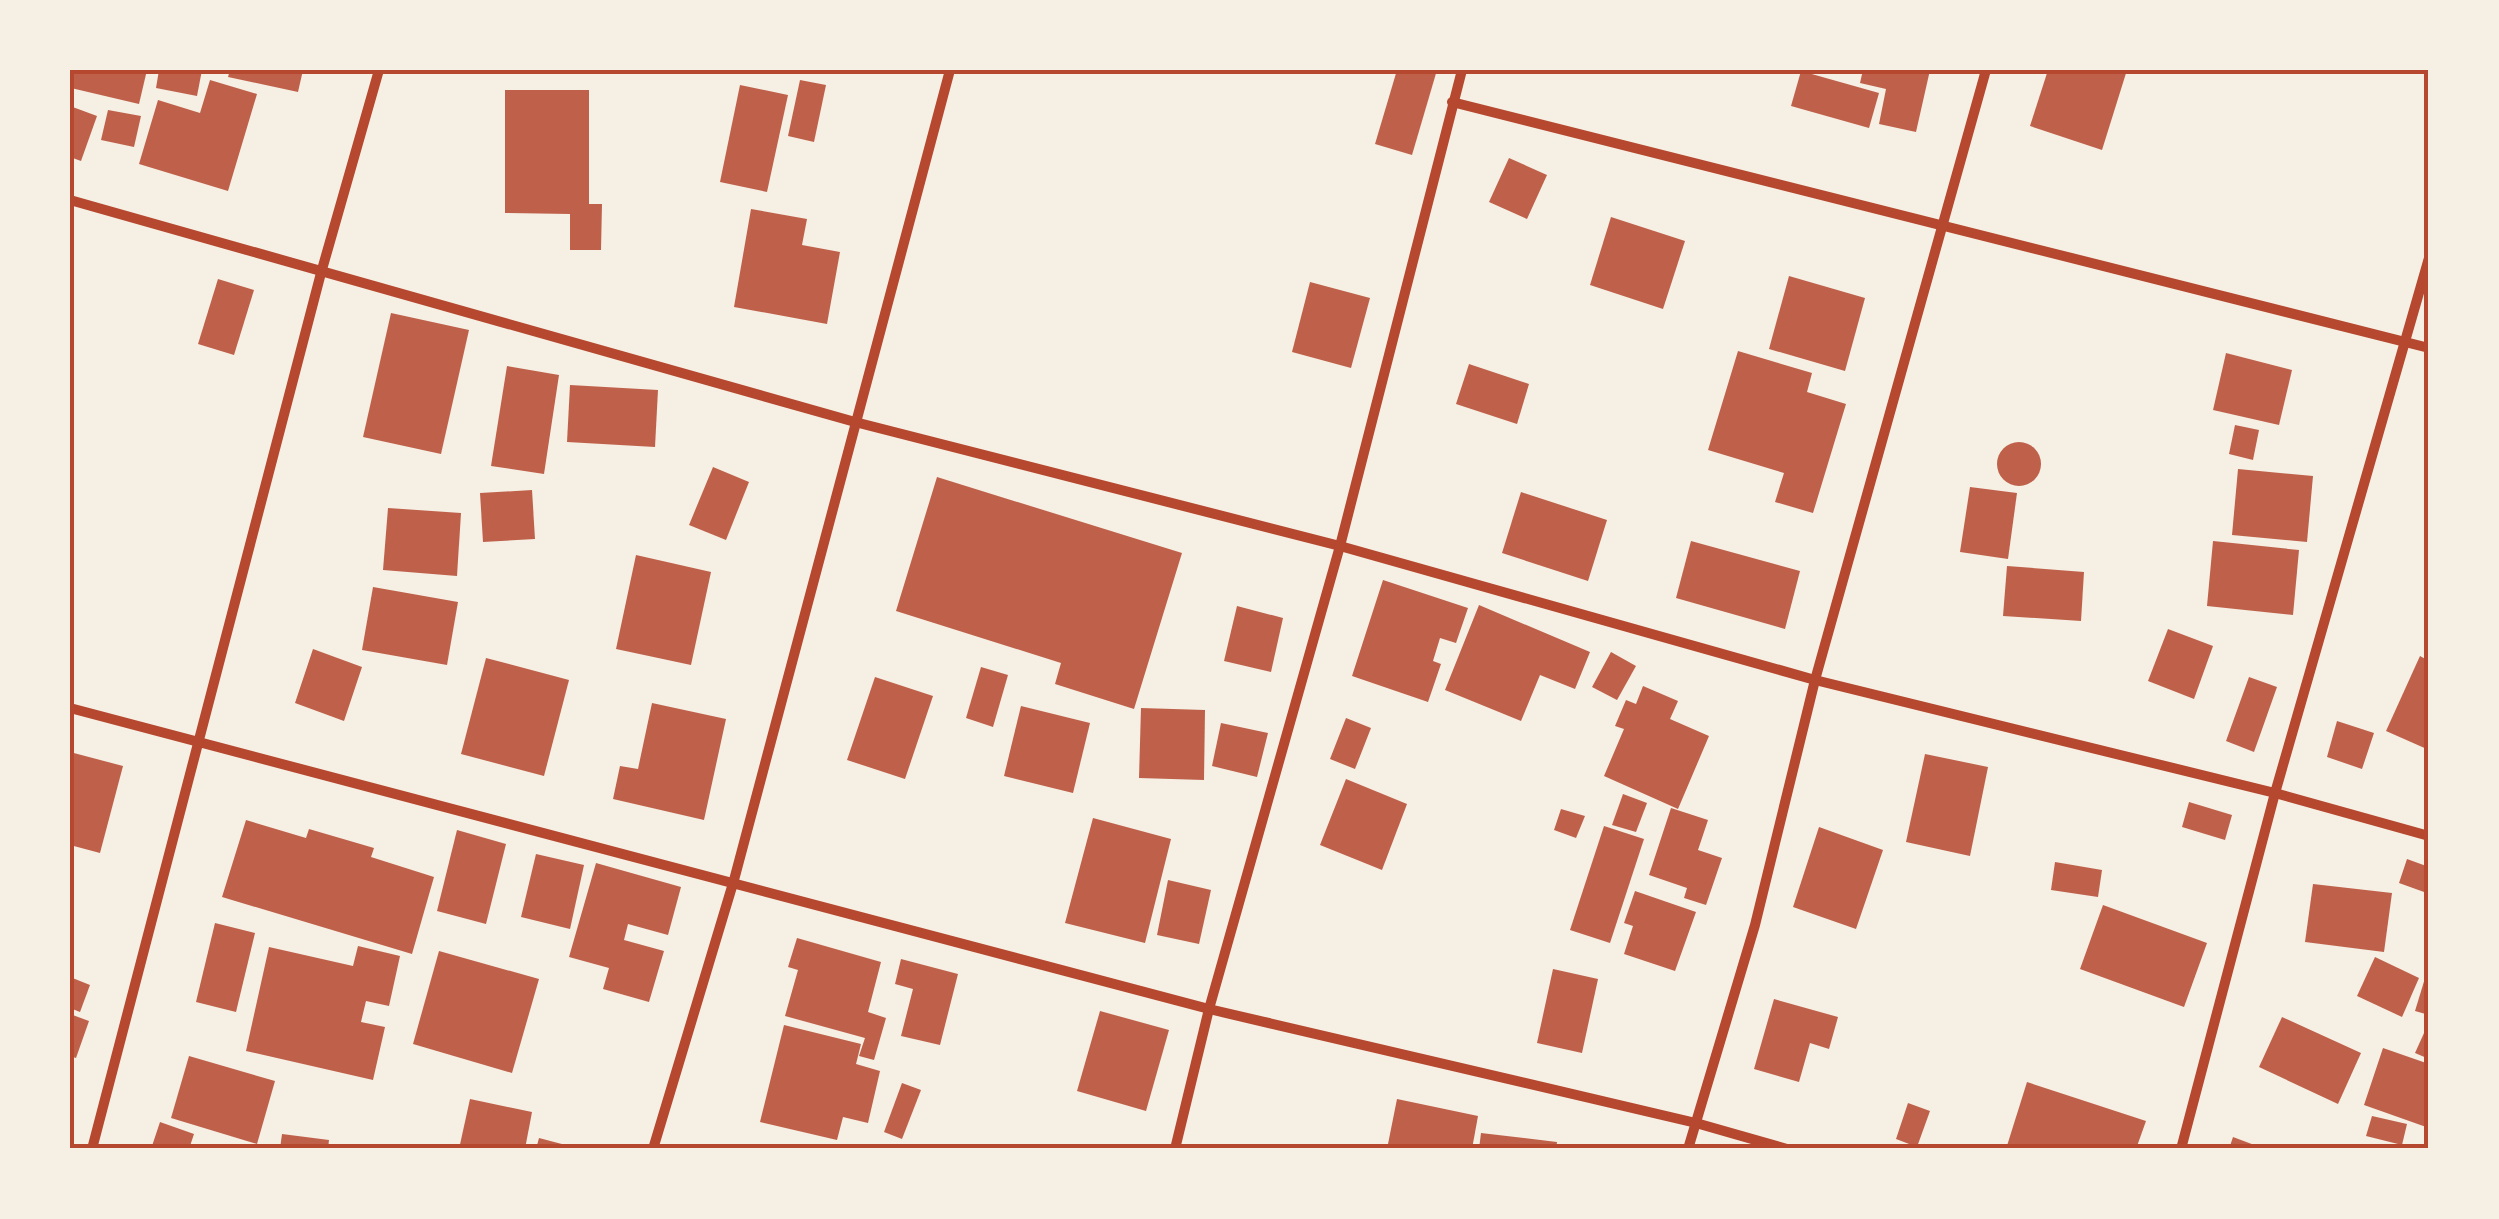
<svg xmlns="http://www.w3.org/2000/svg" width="2499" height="1219" font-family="'Golos Text',sans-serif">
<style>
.building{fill:#bf614a}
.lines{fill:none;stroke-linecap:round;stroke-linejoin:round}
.minor{stroke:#b5482f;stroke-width:10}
.neatline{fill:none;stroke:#b5482f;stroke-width:4}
</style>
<rect width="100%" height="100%" fill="#f6efe4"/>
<g class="building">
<polygon points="75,70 147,70 139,104 71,88"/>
<polygon points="159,70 202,70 197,96 156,88"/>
<polygon points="230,70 303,70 298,92 228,77"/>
<polygon points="1397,70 1437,70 1412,155 1375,144"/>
<polygon points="1863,70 1930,70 1916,132 1879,124 1886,89 1860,83"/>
<polygon points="2048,70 2127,70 2102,150 2030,126"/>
<polygon points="1801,71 1879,93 1869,128 1791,106"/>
<polygon points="210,80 257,94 228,191 139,164 158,100 200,113"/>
<polygon points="800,80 826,85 814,142 788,136"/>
<polygon points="740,85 788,95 767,192 720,182"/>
<polygon points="505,90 589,90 589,204 602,204 601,250 570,250 570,214 505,213"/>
<polygon points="70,106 97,116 81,161 70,157"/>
<polygon points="108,110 141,116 134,147 101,140"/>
<polygon points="1509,158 1547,175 1527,219 1489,202"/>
<polygon points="751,209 807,219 802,245 840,252 827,324 734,307"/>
<polygon points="1611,217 1685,241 1663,309 1590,285"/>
<polygon points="1789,276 1865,298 1845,371 1769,349"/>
<polygon points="218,279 254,290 234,355 198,344"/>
<polygon points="1310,282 1370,298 1351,368 1292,352"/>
<polygon points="391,313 469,330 441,454 363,437"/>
<polygon points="1738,351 1812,373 1807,392 1846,404 1813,513 1775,502 1784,473 1708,450"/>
<polygon points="2226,353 2292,370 2279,425 2213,410"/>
<polygon points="1469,364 1529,384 1517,424 1456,404"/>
<polygon points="507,366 559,375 544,474 491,466"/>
<polygon points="570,385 658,390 655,447 567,442"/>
<polygon points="2235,425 2259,430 2253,460 2229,454"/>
<circle cx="2019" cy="464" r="22"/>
<polygon points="713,467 749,482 726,540 689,525"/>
<polygon points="2238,469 2313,476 2307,542 2232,535"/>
<polygon points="937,477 1182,553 1134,709 1055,684 1061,663 896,611"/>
<polygon points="1970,487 2017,493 2008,559 1960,552"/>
<polygon points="532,490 535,539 483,542 480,493"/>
<polygon points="1521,492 1607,520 1588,581 1502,553"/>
<polygon points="388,508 461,513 457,576 383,570"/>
<polygon points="1691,541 1800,571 1785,629 1676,598"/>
<polygon points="2213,541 2299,550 2293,615 2207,606"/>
<polygon points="636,555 711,572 691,665 616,649"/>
<polygon points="2007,566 2084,572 2081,621 2003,616"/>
<polygon points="1383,580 1468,608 1456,643 1440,638 1433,661 1441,664 1428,702 1352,676"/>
<polygon points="373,587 458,602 447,665 362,650"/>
<polygon points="1479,605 1590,652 1575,689 1540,675 1521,721 1445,690"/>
<polygon points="1237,606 1283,618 1271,672 1224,661"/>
<polygon points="2168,629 2213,646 2194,699 2148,681"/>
<polygon points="313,649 362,667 344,721 295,703"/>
<polygon points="1611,652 1636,666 1617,700 1592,687"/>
<polygon points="2420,656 2429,661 2429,750 2386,731"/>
<polygon points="486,658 569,680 544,776 461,754"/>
<polygon points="981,667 1008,675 993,727 966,718"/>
<polygon points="875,677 933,696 905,779 847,760"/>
<polygon points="2249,677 2277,687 2254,752 2226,741"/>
<polygon points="1643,686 1678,701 1670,719 1709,736 1678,809 1604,776 1624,729 1615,726 1626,700 1636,704"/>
<polygon points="652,703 726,719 704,820 613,799 620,766 638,769"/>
<polygon points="1021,706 1090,723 1073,793 1004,776"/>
<polygon points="1141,708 1205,710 1204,780 1139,778"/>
<polygon points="1346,718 1371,728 1355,769 1330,759"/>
<polygon points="2337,721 2374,733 2362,769 2327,757"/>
<polygon points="1221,723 1268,733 1257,777 1212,766"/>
<polygon points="70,752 123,766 100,853 70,845"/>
<polygon points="1925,754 1988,767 1970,856 1906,842"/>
<polygon points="1346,779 1407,804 1382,870 1320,845"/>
<polygon points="1623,794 1647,803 1636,832 1612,825"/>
<polygon points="2189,802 2232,815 2225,840 2182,827"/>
<polygon points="1671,808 1708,820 1698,850 1722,858 1706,905 1684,898 1687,888 1649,875"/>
<polygon points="1561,809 1585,816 1576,838 1554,830"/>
<polygon points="1093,818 1171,839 1145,943 1065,923"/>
<polygon points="246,820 306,838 309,829 374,848 371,857 434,877 412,954 222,897"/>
<polygon points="1604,826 1644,839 1610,943 1570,930"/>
<polygon points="1819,827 1883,850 1856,929 1793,907"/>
<polygon points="457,830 506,844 486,924 437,911"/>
<polygon points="536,854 584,865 570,929 521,917"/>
<polygon points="2407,859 2429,867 2424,892 2399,883"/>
<polygon points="2055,862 2102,870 2098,897 2051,890"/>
<polygon points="596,863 681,887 668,935 628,924 624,940 664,951 649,1002 603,989 609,968 569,957"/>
<polygon points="1168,880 1211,890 1199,944 1157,935"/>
<polygon points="2313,884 2392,893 2384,952 2305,942"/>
<polygon points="1635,891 1696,912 1675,971 1624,954 1633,926 1624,923"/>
<polygon points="2103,905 2207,943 2184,1007 2080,969"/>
<polygon points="215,923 255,933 236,1012 196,1002"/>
<polygon points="797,938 881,962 868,1012 886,1018 874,1060 859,1056 865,1038 785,1016 798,970 788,967"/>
<polygon points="358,946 400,956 389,1006 366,1001 361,1022 385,1027 373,1080 246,1051 269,947 353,966"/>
<polygon points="439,951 539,979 512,1073 413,1044"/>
<polygon points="2375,957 2419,978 2402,1017 2357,996"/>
<polygon points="901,959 958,974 940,1045 901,1036 913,989 895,984"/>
<polygon points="2429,965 2429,1015 2415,1011"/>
<polygon points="1553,969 1598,979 1582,1053 1537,1043"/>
<polygon points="70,977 90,985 80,1012 70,1008"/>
<polygon points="1774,999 1838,1017 1829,1049 1810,1043 1799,1082 1754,1069"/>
<polygon points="1100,1011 1169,1030 1146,1111 1077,1091"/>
<polygon points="70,1014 89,1021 76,1058 70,1056"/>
<polygon points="2282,1017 2361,1053 2338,1104 2259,1067"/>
<polygon points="2429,1022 2429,1059 2415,1053"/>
<polygon points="784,1025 861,1044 856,1064 880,1071 868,1123 843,1117 837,1140 760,1122"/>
<polygon points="2383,1048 2429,1064 2429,1128 2364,1105"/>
<polygon points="189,1056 275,1081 257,1144 171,1118"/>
<polygon points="2027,1082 2146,1121 2136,1149 2006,1149"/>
<polygon points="902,1083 921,1090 902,1139 884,1132"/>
<polygon points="470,1099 532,1112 525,1149 459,1149"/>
<polygon points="1397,1099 1478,1116 1472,1149 1387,1149"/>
<polygon points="1908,1103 1930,1111 1917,1147 1896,1139"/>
<polygon points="2372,1116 2407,1124 2402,1145 2366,1136"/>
<polygon points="160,1122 194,1134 189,1149 151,1149"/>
<polygon points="1481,1133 1557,1142 1556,1149 1479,1149"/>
<polygon points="282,1134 329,1140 328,1149 280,1149"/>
<polygon points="2233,1137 2265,1149 2229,1149"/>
<polygon points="539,1138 577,1148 577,1149 536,1149"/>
</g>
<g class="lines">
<g class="minor">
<polyline points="1452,102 2429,348"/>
<polyline points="70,200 855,422 1340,546 1815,680 2275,793 2429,836"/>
<polyline points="70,708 1209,1009 1696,1123 1787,1149"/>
<polyline points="92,1149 321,273 379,70"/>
<polyline points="653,1149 734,880 950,70"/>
<polyline points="1175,1149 1209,1009 1340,546 1462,70"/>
<polyline points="1688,1149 1755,925 1815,680 1986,70"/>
<polyline points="2181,1149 2275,793 2429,258"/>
</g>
</g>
<rect width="2499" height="1219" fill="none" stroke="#f6efe4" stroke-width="145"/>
<rect x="72" y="72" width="2354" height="1074" class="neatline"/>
</svg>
